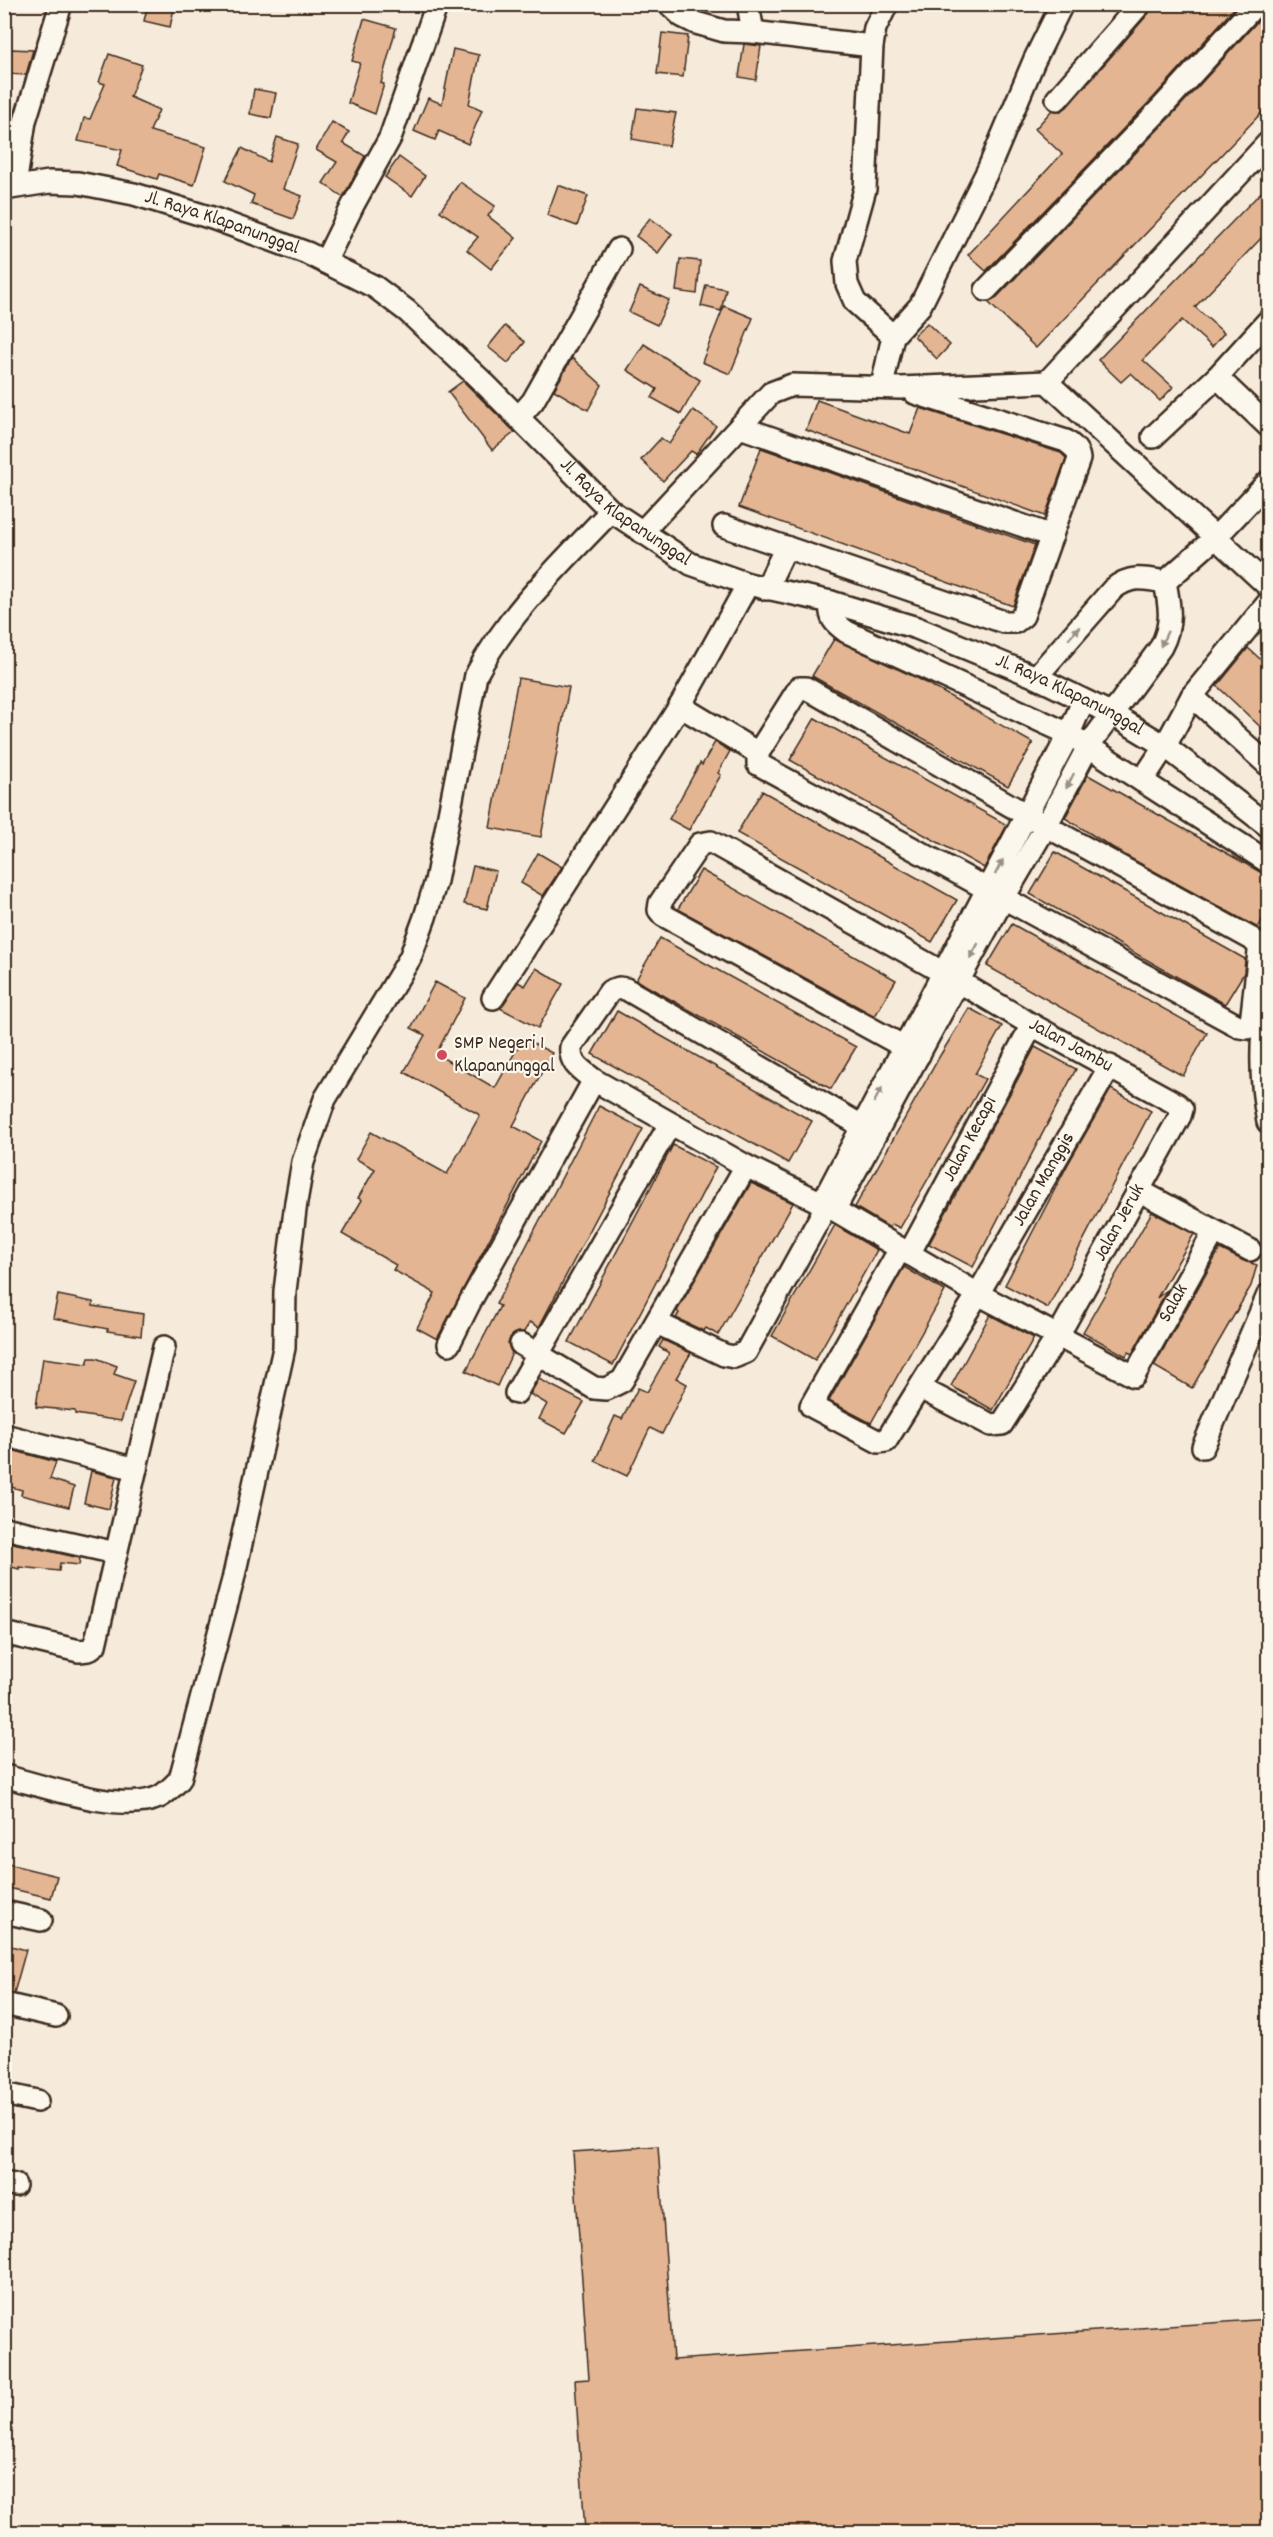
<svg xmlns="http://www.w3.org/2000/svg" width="1273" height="2537" font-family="Dekko,sans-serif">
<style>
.building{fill:#e3b593;stroke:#3b2a1e;stroke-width:1.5}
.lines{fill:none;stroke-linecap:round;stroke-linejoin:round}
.minor-casing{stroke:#3b2a1e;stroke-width:26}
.minor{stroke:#fbf7ec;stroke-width:21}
.oneway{fill:#9b9085}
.poi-dot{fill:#d1495b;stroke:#fbf7ec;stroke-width:2}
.labels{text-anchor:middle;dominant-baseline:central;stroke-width:4.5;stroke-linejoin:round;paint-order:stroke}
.street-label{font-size:20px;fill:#3b2a1e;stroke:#fbf7ec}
.poi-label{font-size:20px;fill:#3b2a1e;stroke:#fbf7ec;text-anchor:start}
</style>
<rect width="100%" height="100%" fill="#f6eada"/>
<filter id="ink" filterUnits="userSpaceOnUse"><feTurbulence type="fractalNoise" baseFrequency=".0167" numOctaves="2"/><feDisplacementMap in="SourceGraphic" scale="12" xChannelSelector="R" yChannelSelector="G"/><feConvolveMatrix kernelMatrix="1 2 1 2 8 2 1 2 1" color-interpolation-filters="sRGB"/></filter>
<g filter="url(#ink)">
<g class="building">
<polygon points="148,4 175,4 170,27 144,21"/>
<polygon points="1152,4 1238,4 1154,97 986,271 968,255 1062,154 1035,129 1052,110 1061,111 1067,107 1150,12"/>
<polygon points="1269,6 1269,105 1036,348 988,302 995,299 1172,115 1265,13"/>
<polygon points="364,19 396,28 381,83 384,84 375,114 348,103 360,63 352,61"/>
<polygon points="662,33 688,36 683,77 657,74"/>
<polygon points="744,44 761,46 756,80 739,77"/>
<polygon points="11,49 33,50 26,75 9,74"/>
<polygon points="453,49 479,55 469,104 482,110 468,144 439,131 435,140 414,131 428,98 442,104"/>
<polygon points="109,54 142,65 130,97 159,110 150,131 206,147 194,185 159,174 157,179 117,166 122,150 78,141 84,118 90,119 105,84 99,82"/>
<polygon points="254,89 276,93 271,118 250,114"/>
<polygon points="637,108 676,113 669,146 632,139"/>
<polygon points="332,122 349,132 343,143 365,156 343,197 323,183 337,162 316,150"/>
<polygon points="277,137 298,144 283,189 302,196 293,219 251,204 254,195 225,181 242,148 269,162"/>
<polygon points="399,157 425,176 412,196 385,177"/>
<polygon points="460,182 495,206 488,216 516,238 491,269 467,250 478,237 440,211"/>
<polygon points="1269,184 1269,230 1195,307 1224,333 1212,347 1182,320 1143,360 1173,387 1160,401 1131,373 1121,382 1098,360"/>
<polygon points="558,185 588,196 577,226 547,215"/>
<polygon points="650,218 672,234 658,253 636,236"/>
<polygon points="680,259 700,261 697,294 676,291"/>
<polygon points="706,285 726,289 721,311 701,306"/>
<polygon points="640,287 669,300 657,325 629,312"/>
<polygon points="724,306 753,318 730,374 702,362"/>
<polygon points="927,323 950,345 937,359 914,336"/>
<polygon points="505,326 525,342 508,363 488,347"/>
<polygon points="644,344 700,380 681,414 652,398 657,389 627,370"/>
<polygon points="572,358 602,385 588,410 554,390"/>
<polygon points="463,381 515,432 492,450 448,392"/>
<polygon points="817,400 910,434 920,408 1061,453 1066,458 1045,516 806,430"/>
<polygon points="693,410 716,426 696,454 691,451 663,481 641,460 661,438 669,444"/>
<polygon points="761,448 1035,545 1013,606 739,507"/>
<polygon points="834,639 919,679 1033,743 1008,786 812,676"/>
<polygon points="1248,648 1269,667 1269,735 1217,686"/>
<polygon points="518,678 569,687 541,837 490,828"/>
<polygon points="815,718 1007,825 984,868 790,760"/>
<polygon points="715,742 730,751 718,773 721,775 689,830 669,819 700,763 702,765"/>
<polygon points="1088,775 1269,877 1269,896 1262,908 1268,911 1258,928 1128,857 1065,818"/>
<polygon points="762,791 957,900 932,942 737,833"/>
<polygon points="1055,852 1245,959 1244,973 1225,1004 1030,894"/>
<polygon points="538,853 562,867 543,896 521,883"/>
<polygon points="473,866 496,871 487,909 464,904"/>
<polygon points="701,870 896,980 875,1016 678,909"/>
<polygon points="1012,924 1207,1033 1183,1076 987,966"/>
<polygon points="660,938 856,1047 831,1089 636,980"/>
<polygon points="536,968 563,984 538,1028 500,1008 518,982 525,986"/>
<polygon points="435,982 465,998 436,1054 495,1088 523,1038 552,1053 513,1126 541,1141 437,1339 417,1328 435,1293 393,1270 396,1265 342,1234 362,1200 358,1198 375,1169 356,1159 371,1132 447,1174 480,1115 404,1072 425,1035 411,1028"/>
<polygon points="969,1008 1002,1026 975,1074 985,1079 900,1228 892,1224 890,1228 855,1207 941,1054"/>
<polygon points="617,1011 812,1121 788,1163 592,1054"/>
<polygon points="1035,1047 1076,1069 973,1267 929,1244"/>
<polygon points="1111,1089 1151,1111 1048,1308 1005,1285 1068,1164"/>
<polygon points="599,1106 643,1129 539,1327 530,1322 524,1332 515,1333 510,1338 508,1344 512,1353 497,1386 466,1371 500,1306 496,1304 504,1289"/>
<polygon points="673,1145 716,1167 613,1365 569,1342"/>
<polygon points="751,1183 793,1203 718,1335 706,1328 704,1331 676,1318 679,1313 677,1311"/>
<polygon points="1152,1212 1194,1234 1157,1298 1167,1290 1132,1354 1128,1352 1126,1356 1083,1332"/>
<polygon points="835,1225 877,1250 815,1360 772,1336"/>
<polygon points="1220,1249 1244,1261 1257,1265 1251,1286 1192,1388 1154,1366"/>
<polygon points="904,1267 945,1291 871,1423 829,1401"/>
<polygon points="58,1295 93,1302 93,1306 143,1314 141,1336 107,1331 108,1329 53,1318"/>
<polygon points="990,1315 1034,1338 993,1410 951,1386"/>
<polygon points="663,1340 691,1353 676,1378 687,1384 662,1434 650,1428 627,1476 595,1461 615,1416 622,1419 638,1388 647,1392 669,1353 659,1347"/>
<polygon points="43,1358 87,1364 89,1358 96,1358 117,1366 114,1374 134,1381 121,1421 75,1414 75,1411 36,1407"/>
<polygon points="539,1379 584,1402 566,1433 539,1419 547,1404 530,1394"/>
<polygon points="4,1448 56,1462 50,1479 74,1487 69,1507 21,1495 22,1490 4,1485"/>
<polygon points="91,1471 116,1477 109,1509 84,1503"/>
<polygon points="4,1541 80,1558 79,1565 60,1563 59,1571 19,1567 19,1569 4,1565"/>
<polygon points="4,1863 57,1876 51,1898 4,1887"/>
<polygon points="4,1944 26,1950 14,1993 4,1992"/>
<polygon points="658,2146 673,2360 1269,2319 1269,2532 585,2532 575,2380 589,2379 573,2152"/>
</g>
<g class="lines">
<g class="minor-casing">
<g id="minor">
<polyline points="669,4 682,16 696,23 724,31 753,32 872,46"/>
<polyline points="748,4 753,32"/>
<polyline points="1057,99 1140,4"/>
<polyline points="15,186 25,121 61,4"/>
<path id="s1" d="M 4,189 L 49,182 L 78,183 L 134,194 L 212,218 L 307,253 L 375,287 L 407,311 L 485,384 L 611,511 L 691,564 L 748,584 L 831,602 L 917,628 L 1036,677 L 1110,713 L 1165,746 L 1268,826"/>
<polyline points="325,262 353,205 390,138 437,4"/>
<polyline points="986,290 1163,106 1256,4"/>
<polyline points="893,336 920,306 988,170 1034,61 1062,4"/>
<polyline points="1217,377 1268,426"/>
<polyline points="1047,382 1268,586"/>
<polyline points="882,386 893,336 855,302 847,284 845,261 865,189 872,46 875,28 887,4"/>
<polyline points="518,418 533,401 619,249"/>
<polyline points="740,427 1052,536"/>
<polyline points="1153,437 1217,377 1268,321"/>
<path d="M 724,526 L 1004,622 L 1015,622 L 1023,616 L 1079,459 C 1078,450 1074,447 1066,441 L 915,393"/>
<polyline points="642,532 771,393 792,385 900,388 1047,382 1268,143"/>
<polyline points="1165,582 1216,537 1268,482"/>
<polyline points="766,589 786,547"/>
<path d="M 831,602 C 829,618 834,623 847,632 L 1069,734 L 1268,862"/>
<path d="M 1036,677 L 1113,589 C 1130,575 1144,578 1165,582"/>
<polygon points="799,688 806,688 1046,826 1252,939 1259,946 1259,952 1251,1023 1247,1028 1240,1027 758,764 758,753"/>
<polyline points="1192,696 1268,765"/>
<polyline points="680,706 758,753"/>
<polyline points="1142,781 1165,746 1192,696 1268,603"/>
<polyline points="493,998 680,706 748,584"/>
<path d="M 1266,1004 C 1260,1044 1260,1082 1268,1122"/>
<path id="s2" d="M 919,1055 L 663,915 L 659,910 L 660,903 L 700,844 L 711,842 L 958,981 L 1032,1025 L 1177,1104 L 1182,1109 L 1180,1116 L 1059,1334 L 1002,1424 L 991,1425 L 920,1388"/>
<path id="s3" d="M 874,1133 L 626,989 L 619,988 L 610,991 L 571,1047 C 569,1064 582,1070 594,1080 L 746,1166 L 826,1205 L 978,1294 L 1134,1376 L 1214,1232"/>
<polyline points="1138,1190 1250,1250"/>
<path d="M 837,1205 L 1003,899 L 1046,826 L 1089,745 L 1161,647 C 1173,624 1170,607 1165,582"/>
<path id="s4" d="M 900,1249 L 811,1406 L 879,1442 L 886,1441 L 978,1294 L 1110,1066"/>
<path id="s5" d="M 909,1254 L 1032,1025"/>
<polyline points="657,1323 724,1355 734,1357 746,1352 822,1214 822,1203 1069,734 1083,701"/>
<polyline points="449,1344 471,1300 594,1080"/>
<polyline points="521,1344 594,1388 606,1389 622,1381 746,1166"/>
<polyline points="516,1393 670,1124"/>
<polyline points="4,1435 136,1469"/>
<polyline points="1203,1447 1268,1295"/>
<polyline points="4,1528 116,1553"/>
<polyline points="4,1633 79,1651 88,1650 95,1645 164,1347"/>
<path d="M 4,1776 C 44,1786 122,1814 159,1797 C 167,1793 174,1785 180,1779 L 233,1580 L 284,1348 L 285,1291 L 296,1202 L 303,1162 L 325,1099 L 410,958 L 425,917 L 436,881 L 476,675 C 509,612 562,563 611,511"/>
<polyline points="4,1912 41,1920"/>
<polyline points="4,2004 56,2016"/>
<polyline points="4,2094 37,2101"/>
<polyline points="4,2183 15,2185"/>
</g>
</g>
<use href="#minor" class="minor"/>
</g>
<defs><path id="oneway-solid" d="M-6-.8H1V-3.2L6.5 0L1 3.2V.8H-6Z" transform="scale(1.5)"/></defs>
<g class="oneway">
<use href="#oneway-solid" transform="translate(1074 633) rotate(-49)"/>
<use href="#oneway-solid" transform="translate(1164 639) rotate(115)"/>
<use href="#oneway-solid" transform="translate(1070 781) rotate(117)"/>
<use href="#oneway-solid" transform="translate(999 867) rotate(-62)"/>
<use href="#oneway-solid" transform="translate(974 951) rotate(119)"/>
<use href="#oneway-solid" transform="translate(878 1095) rotate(-62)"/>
</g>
</g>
<circle class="poi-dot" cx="442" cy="1055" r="6"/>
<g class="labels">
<g class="street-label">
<text stroke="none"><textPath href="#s1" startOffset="224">Jl. Raya Klapanunggal</textPath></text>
<text stroke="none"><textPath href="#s1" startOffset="728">Jl. Raya Klapanunggal</textPath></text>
<text stroke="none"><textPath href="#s1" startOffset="1214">Jl. Raya Klapanunggal</textPath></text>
<text stroke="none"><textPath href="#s2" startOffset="801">Jalan Jambu</textPath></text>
<text stroke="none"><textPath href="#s5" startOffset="130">Jalan Kecapi</textPath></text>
<text stroke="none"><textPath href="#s4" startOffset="570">Jalan Manggis</textPath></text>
<text transform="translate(1120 1223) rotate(-61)">Jalan Jeruk</text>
<text stroke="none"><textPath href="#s3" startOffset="1113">Salak</textPath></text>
</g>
<g class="poi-label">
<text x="454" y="1044">SMP Negeri 1<tspan x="454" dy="23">Klapanunggal</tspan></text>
</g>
</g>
<rect width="1273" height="2537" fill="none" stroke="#fbf7ec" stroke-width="24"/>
<rect x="12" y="12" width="1249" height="2513" fill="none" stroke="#3b2a1e" stroke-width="2" filter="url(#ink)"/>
</svg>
